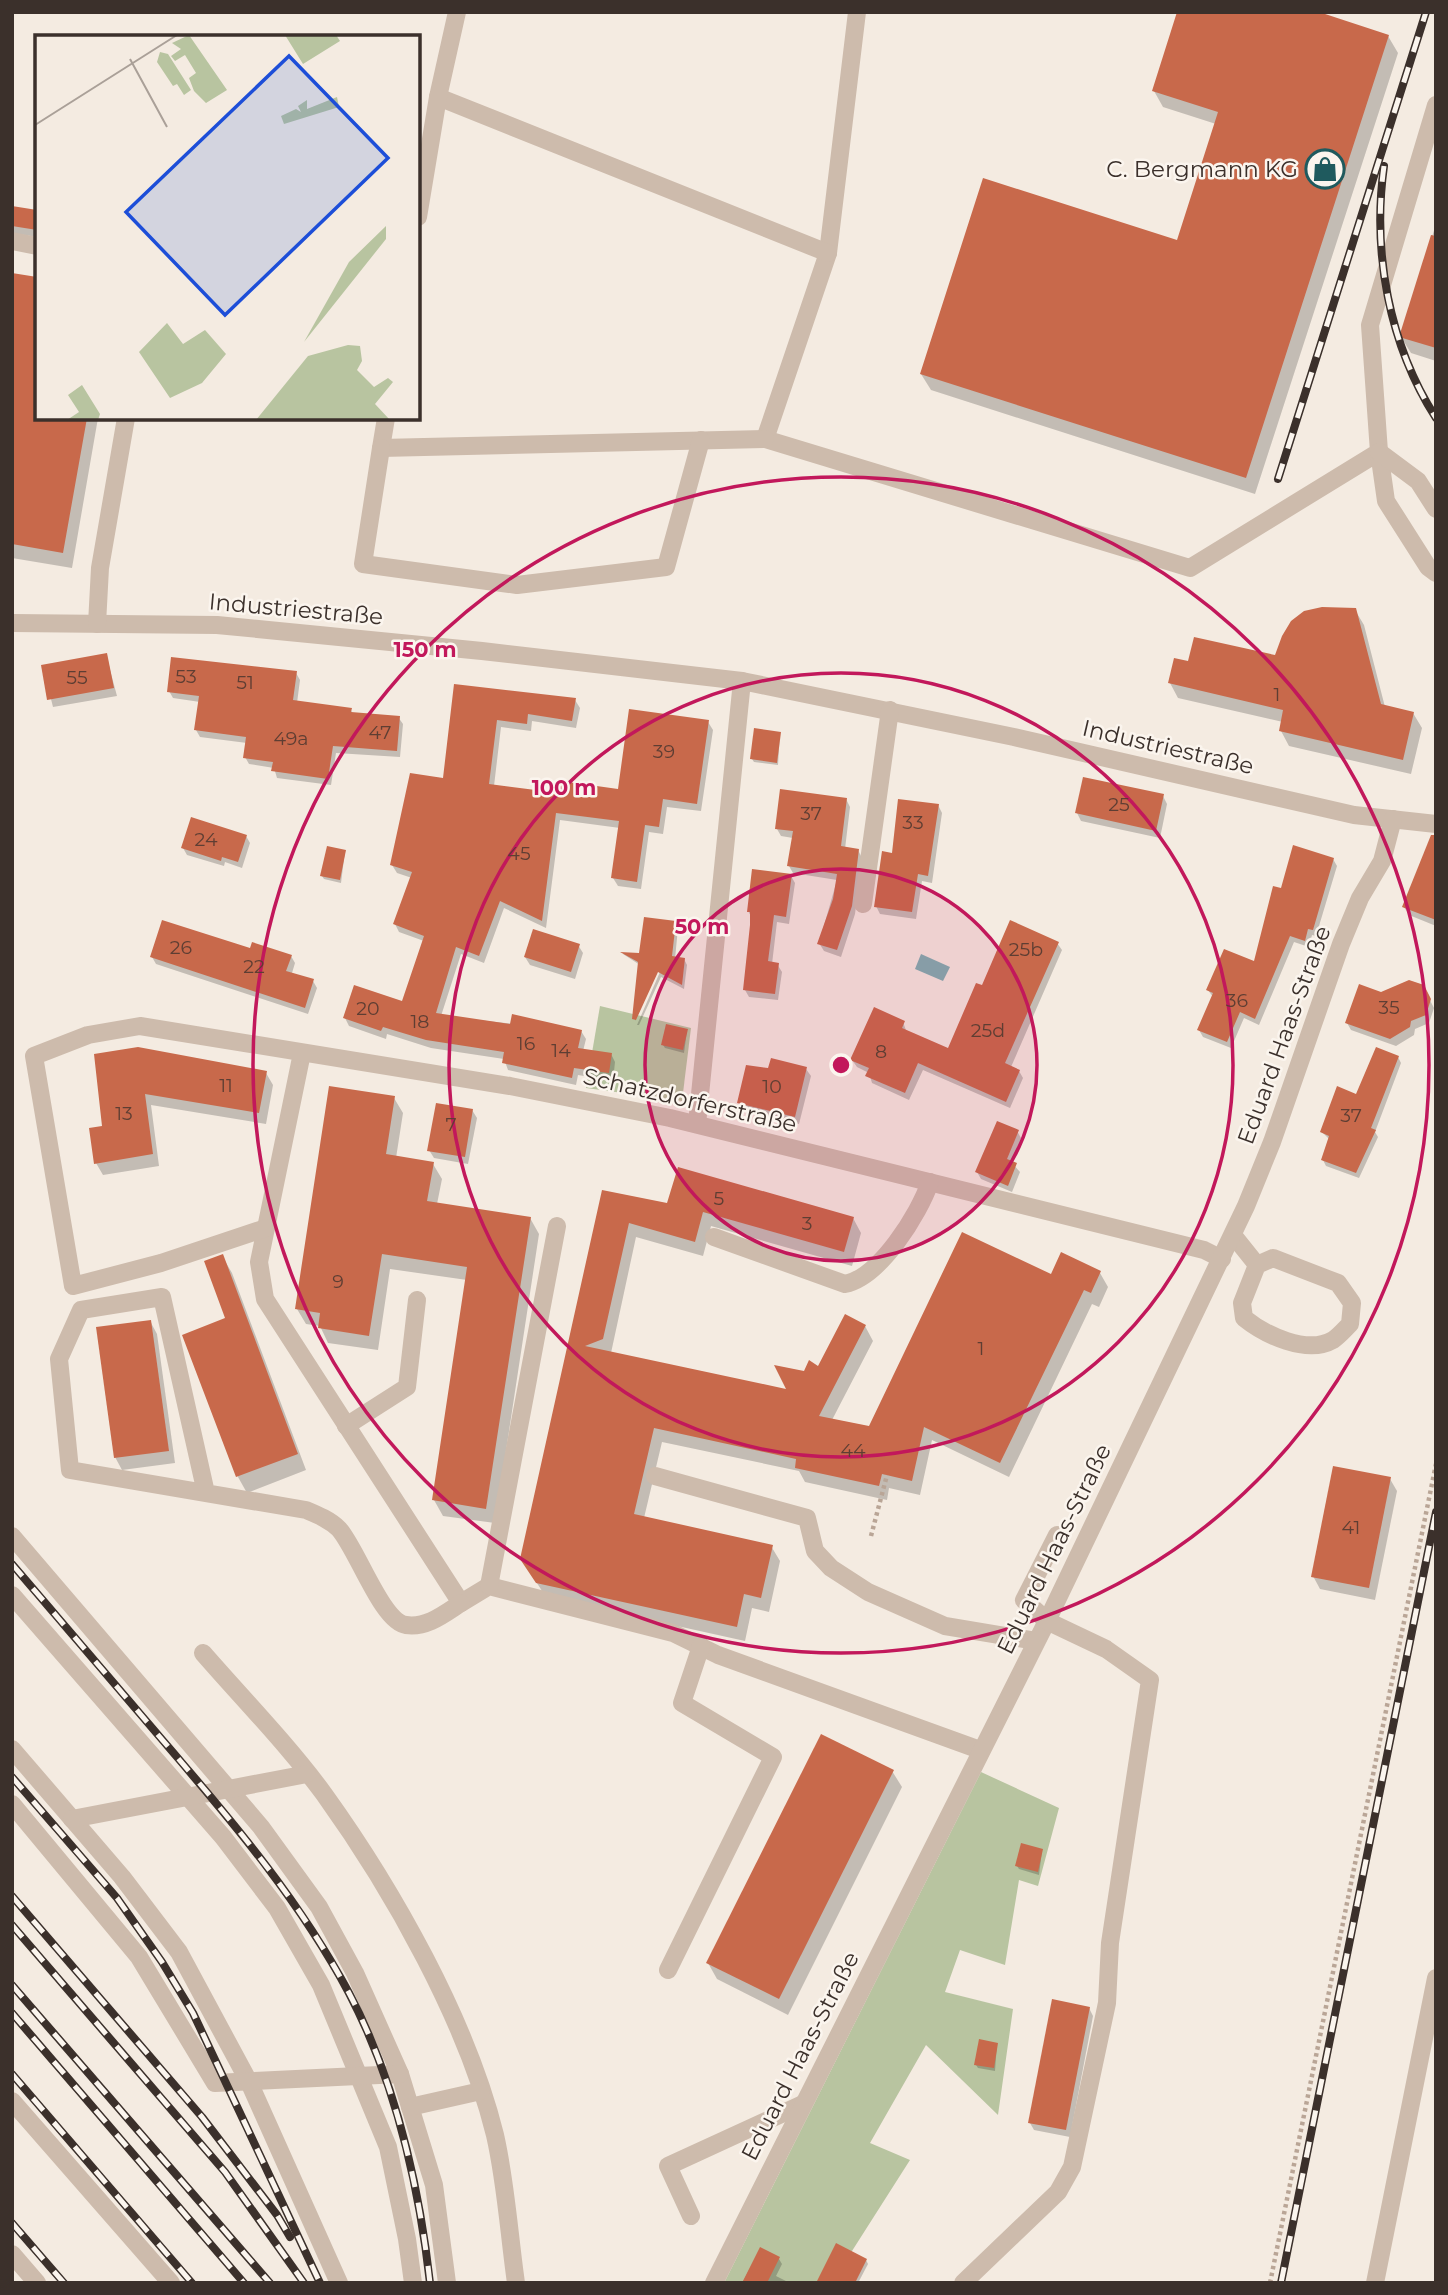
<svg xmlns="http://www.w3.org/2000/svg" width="1448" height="2295" font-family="Montserrat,sans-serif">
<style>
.green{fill:#b8c4a0}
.water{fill:#7fb0b2}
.shadow{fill:#0003}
.building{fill:#c8694b}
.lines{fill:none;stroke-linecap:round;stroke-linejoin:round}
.path{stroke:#b9a596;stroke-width:4.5;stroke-dasharray:3.5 3.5;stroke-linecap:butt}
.minor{stroke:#cdbbac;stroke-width:18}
.rail-casing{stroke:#3b302b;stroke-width:8}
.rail{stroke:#fbf5ee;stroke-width:5;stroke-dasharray:16;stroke-linecap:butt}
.ring{fill:none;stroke:#c2185b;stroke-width:3.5}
.labels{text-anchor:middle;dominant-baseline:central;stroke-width:5;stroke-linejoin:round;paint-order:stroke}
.number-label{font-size:19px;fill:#5e3e33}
.poi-label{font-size:23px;fill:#3b302b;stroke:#fbf5ee;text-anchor:end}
.street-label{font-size:23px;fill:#3b302b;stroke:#fbf5ee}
.inset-road{fill:none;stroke:#aaa098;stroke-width:2}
.view{fill:#1d4ed8;fill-opacity:0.15;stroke:#1d4ed8;stroke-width:3.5}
.inset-edge{fill:none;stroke:#3b302b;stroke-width:3.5}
.centre{fill:#c2185b;stroke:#fbf5ee;stroke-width:3.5}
.ring-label{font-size:21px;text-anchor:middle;font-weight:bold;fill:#c2185b;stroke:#fbf5ee;stroke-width:5;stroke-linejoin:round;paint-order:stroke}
</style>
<rect width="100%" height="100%" fill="#f4ebe1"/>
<g class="green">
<polygon points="600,1006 691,1028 682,1101 586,1088"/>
<polygon points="981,1772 1059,1808 1038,1886 1019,1880 1005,1965 960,1950 945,1992 1013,2009 998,2115 926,2045 870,2143 910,2160 852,2251 837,2283 724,2283"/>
</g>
<polygon class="water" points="921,954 950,967 943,981 915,969"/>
<g class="shadow">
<polygon points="1388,36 1398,53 1255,494 931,390 921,374 1178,242 1216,124 1163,107 1154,91"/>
<polygon points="12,207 37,212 37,237 12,233"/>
<polygon points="1436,224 1436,361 1411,353 1401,337"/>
<polygon points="12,275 37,418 98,418 72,568 12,558"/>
<polygon points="1355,610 1364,625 1385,707 1413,713 1422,728 1411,774 1289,746 1281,731 1283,722 1178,698 1170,683 1189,663 1276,658"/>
<polygon points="106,655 117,696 53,707 43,667"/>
<polygon points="296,673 300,680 297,703 351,710 353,714 398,717 403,724 400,757 336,753 331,785 277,778 274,768 249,764 245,757 247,743 200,737 196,730 200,702 173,698 169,691"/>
<polygon points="456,686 575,700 580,708 576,728 532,721 531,731 501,727 494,786 561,795 619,791 708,722 713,730 701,811 667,807 663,834 649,832 641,889 618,886 613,878 620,828 560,820 546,928 504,908 484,963 461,954 441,1016 581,1031 586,1039 583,1051 611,1054 615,1062 613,1081 578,1075 576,1085 508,1070 504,1059 431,1048 387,1034 386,1039 349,1026 345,1018 403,1003 424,941 399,932 395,924 412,878 397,873 392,865 444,780"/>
<polygon points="780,733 778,765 754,762 752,759"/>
<polygon points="1163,796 1167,804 1160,838 1081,821 1077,813"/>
<polygon points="846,799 850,807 845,849 858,850 862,858 855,914 841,957 824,951 819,943 837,880 793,873 789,866 793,838 781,836 777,829"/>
<polygon points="938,805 942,813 932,883 922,881 916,919 880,914 876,906 893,855"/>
<polygon points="246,836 250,843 242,868 225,862 224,866 187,855 183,848"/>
<polygon points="345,851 341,883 324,879 322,876"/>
<polygon points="1436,851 1436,926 1409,915 1404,907"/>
<polygon points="1333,859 1337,866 1316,936 1312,935 1309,947 1294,942 1259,1025 1244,1018 1231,1048 1203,1037 1199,1030 1213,997 1208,990 1256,964 1282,890"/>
<polygon points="791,876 795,883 789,924 777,922 772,964 777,964 782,972 778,1000 749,997 745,990 752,918 748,911"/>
<polygon points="675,922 678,928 675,959 684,959 687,965 684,989 661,977 639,1025 637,1025 663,965 660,963 635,1021 640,965 623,954 641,955"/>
<polygon points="1057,943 1062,950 1011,1067 1019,1071 1023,1078 1010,1108 923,1070 909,1100 872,1083 869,1073 857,1067 852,1060 903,1022 907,1033 948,1051 983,987"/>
<polygon points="578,945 583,953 575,979 530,965 525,957"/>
<polygon points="251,950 291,956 295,963 292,973 313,981 317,988 308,1014 156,964 152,957"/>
<polygon points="1423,987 1434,1008 1429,1023 1415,1029 1414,1035 1396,1046 1351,1030 1347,1023 1381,994"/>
<polygon points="687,1031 684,1053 665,1048 663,1045"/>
<polygon points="95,1056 266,1073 273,1085 266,1124 151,1105 159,1166 103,1175 96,1163 104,1128"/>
<polygon points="1398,1057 1401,1063 1375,1132 1378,1137 1359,1178 1326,1166 1323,1160 1330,1140 1322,1132"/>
<polygon points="806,1069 811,1076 799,1124 743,1111 739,1103 770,1070"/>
<polygon points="394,1098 403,1113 396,1158 433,1164 442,1179 437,1204 530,1218 539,1234 495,1523 443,1516 434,1500 467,1280 390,1269 378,1350 328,1343 320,1326 306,1324 297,1309"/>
<polygon points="472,1110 477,1118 468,1164 434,1158 429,1150"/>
<polygon points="1017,1131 1021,1138 1012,1163 1020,1172 1012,1192 981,1179 977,1172"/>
<polygon points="604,1192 669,1206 853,1218 861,1233 852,1266 711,1226 703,1256 636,1237 611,1353 789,1392 805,1373 819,1368 865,1326 873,1341 832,1420 870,1428 1052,1276 1100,1273 1108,1287 1099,1307 1092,1304 1009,1477 932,1440 920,1495 889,1488 887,1500 805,1482 799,1471 662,1442 644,1518 771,1546 780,1561 769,1612 752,1608 745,1641 546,1597 531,1574"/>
<polygon points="222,1256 232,1273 306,1470 247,1493 238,1477 185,1336 228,1319"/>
<polygon points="150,1321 157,1334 175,1463 122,1470 115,1457"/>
<polygon points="1390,1479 1397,1491 1375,1600 1320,1589 1313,1576"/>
<polygon points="892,1771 902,1787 788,2015 717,1979 708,1963"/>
<polygon points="1042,1851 1039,1875 1019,1869 1017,1866"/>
<polygon points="1089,2008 1093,2016 1070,2137 1034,2130 1030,2123"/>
<polygon points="997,2044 995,2071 978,2068 976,2065"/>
<polygon points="760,2250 779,2259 782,2264 776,2276 790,2283 742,2283"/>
<polygon points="866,2260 868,2264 858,2283 846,2283"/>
</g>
<g class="building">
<polygon points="1177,12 1319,12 1389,35 1246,478 920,374 983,178 1177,240 1218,112 1152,91"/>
<polygon points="12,206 37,210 37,230 12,226"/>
<polygon points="1431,235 1436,236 1436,348 1399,337"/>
<polygon points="12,273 37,277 37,418 87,418 63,553 12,544"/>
<polygon points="1322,607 1356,608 1381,704 1414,712 1403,760 1279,731 1283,710 1168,683 1174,658 1188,661 1194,637 1275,655 1282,636 1291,621 1304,611"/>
<polygon points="107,653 114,688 47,700 41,665"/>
<polygon points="171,657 297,671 293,700 352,708 351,712 400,716 397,751 333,746 328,779 271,771 273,762 243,758 246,737 194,730 199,696 167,692"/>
<polygon points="454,684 576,698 572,721 528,714 527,724 497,720 489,784 559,793 561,781 618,789 629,709 709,720 697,804 663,799 659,827 645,825 637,882 611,878 619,821 556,813 542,921 500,901 479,956 456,947 436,1013 510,1024 512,1014 582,1030 578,1048 612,1053 609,1073 574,1068 572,1078 502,1063 504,1052 426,1040 383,1027 381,1031 343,1018 354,985 402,1001 424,936 393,924 412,872 390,865 410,773 443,778"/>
<polygon points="754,728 781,732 777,763 750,759"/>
<polygon points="1083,777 1164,794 1156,831 1075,813"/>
<polygon points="780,789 847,798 841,846 859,849 852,906 837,950 817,944 833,899 837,874 787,866 793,831 775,829"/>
<polygon points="898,799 939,804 928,876 918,874 912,912 874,907 882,851 892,853"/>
<polygon points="191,817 247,835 238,862 222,857 221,861 181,848"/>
<polygon points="1431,835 1436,835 1436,920 1402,907"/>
<polygon points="1293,845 1334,858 1313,930 1308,929 1305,941 1290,936 1255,1019 1240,1012 1227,1042 1197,1030 1213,993 1206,990 1224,949 1254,961 1273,886 1281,888"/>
<polygon points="327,846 346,850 340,880 320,876"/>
<polygon points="752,869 792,874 786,917 774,915 768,961 779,963 775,994 743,990 750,925 750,912 747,912"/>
<polygon points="644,917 676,921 672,956 685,958 682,985 658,972 636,1020 632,1019 638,962 620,952 639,953"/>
<polygon points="162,920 250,948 252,942 292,955 286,971 314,979 305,1008 150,957"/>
<polygon points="1010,920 1059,942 1005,1063 1020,1070 1006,1102 918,1063 905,1093 865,1076 869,1068 850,1060 874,1007 905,1021 902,1028 948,1048 976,983 982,985"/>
<polygon points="533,929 580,944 571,972 524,957"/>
<polygon points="1409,980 1424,985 1431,999 1426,1015 1411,1021 1410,1027 1390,1039 1345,1023 1359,984 1381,992"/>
<polygon points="666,1024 688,1029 683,1050 661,1045"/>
<polygon points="138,1047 267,1071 259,1113 145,1094 153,1154 94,1164 89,1128 102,1126 94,1054"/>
<polygon points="1376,1047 1399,1056 1371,1128 1376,1130 1356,1173 1321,1160 1329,1136 1320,1132 1337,1086 1356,1094"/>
<polygon points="771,1058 807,1067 795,1117 737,1103 746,1065 768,1068"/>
<polygon points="329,1086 395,1096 386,1154 434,1162 427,1201 531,1217 486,1509 432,1500 467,1267 382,1254 369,1336 318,1328 320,1313 295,1309"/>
<polygon points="436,1103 473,1109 465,1157 427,1151"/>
<polygon points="997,1121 1019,1130 1007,1159 1017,1163 1008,1186 975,1172"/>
<polygon points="678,1167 854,1217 844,1252 703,1212 695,1242 629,1223 603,1339 585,1346 786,1389 774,1365 804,1371 809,1360 818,1366 845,1314 866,1325 819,1416 869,1426 962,1232 1051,1274 1061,1252 1101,1271 1091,1293 1084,1290 1000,1463 924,1427 912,1481 882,1474 879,1486 795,1468 796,1459 654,1428 634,1514 773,1545 761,1598 744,1594 737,1627 536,1583 520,1559 602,1190 667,1203"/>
<polygon points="223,1254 298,1454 236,1477 182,1335 225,1318 204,1261"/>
<polygon points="151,1320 169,1451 114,1458 96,1327"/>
<polygon points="1333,1466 1391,1477 1369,1588 1311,1577"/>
<polygon points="821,1734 894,1770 779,1999 706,1963"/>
<polygon points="1021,1843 1043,1849 1038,1872 1015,1866"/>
<polygon points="1052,1999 1090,2007 1066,2130 1028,2123"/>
<polygon points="979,2039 998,2043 994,2068 974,2065"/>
<polygon points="836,2243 867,2259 855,2283 816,2283"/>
<polygon points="760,2247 780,2257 767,2283 742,2283"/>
</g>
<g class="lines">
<g class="path">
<polyline points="871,1536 887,1475"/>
<polyline points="1270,2283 1436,1464"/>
</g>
<g class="minor">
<polyline points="857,12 828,253 765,439 1190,568 1379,452 1370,325 1436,105"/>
<polyline points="438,97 828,253"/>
<polyline points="418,217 438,97 457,12"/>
<polyline points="12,241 37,246"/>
<polyline points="386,418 381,448 765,439"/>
<polyline points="381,448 363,564 517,585 666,567 701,440"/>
<polyline points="1379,452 1386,501 1428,567 1436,573"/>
<polyline points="1379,452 1418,481 1436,509"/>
<polyline points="12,623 217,625 482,651 742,681 1014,737 1354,815 1436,824"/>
<polyline points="97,624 100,568 126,418"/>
<polyline points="863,904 890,710"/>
<polyline points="302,1053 259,1262 265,1299 461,1603 489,1586 673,1633 718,1655 980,1750"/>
<polyline points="697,1124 742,681"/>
<polyline points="266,1228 161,1263 73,1286 34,1056 88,1035 140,1026 510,1086 670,1118 1204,1250 1222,1259"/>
<path d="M 1233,1235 L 1257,1265 L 1273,1258 L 1338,1283 L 1352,1303 L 1350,1324 C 1345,1329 1339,1336 1333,1340 C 1307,1355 1265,1335 1244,1318 L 1242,1303 L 1257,1265"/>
<path d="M 714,1237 L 845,1284 C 880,1277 919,1214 930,1182"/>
<polyline points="346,1426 407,1387 417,1300"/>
<polyline points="655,1476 807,1518 815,1551 831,1568 868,1592 945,1626 1036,1641"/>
<path d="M 206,1493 L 162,1297 L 81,1310 L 59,1359 L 70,1470 L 306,1510 C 318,1515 330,1520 339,1529 C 357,1549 382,1622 406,1625 C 427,1628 444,1614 461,1603"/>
<polyline points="12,1536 261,1827 319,1907 355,1973 400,2074 434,2185 447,2283"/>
<polyline points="489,1586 557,1226"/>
<polyline points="12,1595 223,1837 277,1908 321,1985 388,2147 407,2239 413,2283"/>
<path d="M 203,1653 C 243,1699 288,1745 324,1794 C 393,1890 467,2021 495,2135 C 506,2183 509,2234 516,2283"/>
<polyline points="12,1749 122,1877 179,1952 249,2082 339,2283"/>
<polyline points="12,1804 139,1957 215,2083 400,2074"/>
<polyline points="72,1819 307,1774"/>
<polyline points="668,1970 773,1757 682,1703 701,1646"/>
<polyline points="12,2101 171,2283"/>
<polyline points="410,2107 481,2091"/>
<polyline points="691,2216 668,2166 803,2104"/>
<polyline points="12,2254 37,2283"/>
<polyline points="714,2283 1047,1621 1246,1206 1272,1142 1341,944 1360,898 1382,861 1393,819"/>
<polyline points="963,2283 1058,2192 1072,2167 1107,2003 1110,1943 1150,1680 1106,1649 1047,1621 1024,1600 1057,1535"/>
<polyline points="1375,2283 1436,1978"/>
</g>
<g class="rail-casing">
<g id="rail">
<path d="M 1384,166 C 1372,252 1389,345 1436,418"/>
<polyline points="1278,479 1426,12"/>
<path d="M 12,1564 C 65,1626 118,1688 171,1750 C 237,1827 301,1903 349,1993 C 395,2081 419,2185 430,2283"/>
<polyline points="12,1777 117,1898 162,1962 193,2013 320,2283"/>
<polyline points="12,1896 202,2117 277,2215 290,2237"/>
<polyline points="12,1925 225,2172 304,2283"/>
<polyline points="12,1985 270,2283"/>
<polyline points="12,2013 244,2283"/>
<polyline points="12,2074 192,2283"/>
<polyline points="12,2223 64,2283"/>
<polyline points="1281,2283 1436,1512"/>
</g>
</g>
<use href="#rail" class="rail"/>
</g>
<circle cx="841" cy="1065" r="196" fill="#c2185b" fill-opacity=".12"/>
<g class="ring">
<circle cx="841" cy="1065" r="196"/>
<circle cx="841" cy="1065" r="392"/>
<circle cx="841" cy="1065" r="588"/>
</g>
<defs>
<g id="shop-ring" transform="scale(2.0125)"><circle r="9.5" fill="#fbf5ee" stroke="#1f5a5e" stroke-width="1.5"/><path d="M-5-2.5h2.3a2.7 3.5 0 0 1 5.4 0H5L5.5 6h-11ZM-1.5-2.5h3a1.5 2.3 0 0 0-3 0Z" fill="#1f5a5e"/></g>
</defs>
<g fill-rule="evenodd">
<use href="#shop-ring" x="1325" y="169"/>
</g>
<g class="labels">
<g class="number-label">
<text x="186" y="676">53</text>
<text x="77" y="677">55</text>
<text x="245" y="682">51</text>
<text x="1277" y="694">1</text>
<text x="380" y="732">47</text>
<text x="291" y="738">49a</text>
<text x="664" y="751">39</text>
<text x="1119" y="804">25</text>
<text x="811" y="813">37</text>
<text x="913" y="822">33</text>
<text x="206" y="839">24</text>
<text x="519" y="853">45</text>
<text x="181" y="947">26</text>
<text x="1026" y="949">25b</text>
<text x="254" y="966">22</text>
<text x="1237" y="1000">36</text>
<text x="1389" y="1007">35</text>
<text x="368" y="1008">20</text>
<text x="420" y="1021">18</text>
<text x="988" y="1030">25d</text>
<text x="526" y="1043">16</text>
<text x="561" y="1050">14</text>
<text x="881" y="1051">8</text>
<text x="226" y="1085">11</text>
<text x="772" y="1086">10</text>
<text x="124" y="1113">13</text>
<text x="1351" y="1115">37</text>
<text x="451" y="1124">7</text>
<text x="719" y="1198">5</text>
<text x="807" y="1223">3</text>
<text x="338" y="1281">9</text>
<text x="981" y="1348">1</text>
<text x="853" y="1450">44</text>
<text x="1351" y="1527">41</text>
</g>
<g class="poi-label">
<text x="1298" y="169">C. Bergmann KG</text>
</g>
<g class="street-label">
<text transform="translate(296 609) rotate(5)">Industriestraße</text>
<text transform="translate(1168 747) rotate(13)">Industriestraße</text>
<text transform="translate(1284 1035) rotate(-70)">Eduard Haas-Straße</text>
<text transform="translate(690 1100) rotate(13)">Schatzdorferstraße</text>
<text transform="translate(1054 1549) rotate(-64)">Eduard Haas-Straße</text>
<text transform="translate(800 2056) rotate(-63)">Eduard Haas-Straße</text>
</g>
</g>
<g transform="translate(35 35)">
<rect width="385" height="385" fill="#f4ebe1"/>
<path d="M 154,0 L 192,55 L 171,68 L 159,56 L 154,43 L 161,38 L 150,20 L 140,26 L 136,21 L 146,14 L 137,8 ZM 250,0 L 301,0 L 305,6 L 268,29 ZM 125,17 L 133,19 L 156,55 L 149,60 L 142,49 L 138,51 L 122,27 ZM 302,62 L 304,72 L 249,89 L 246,81 L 261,74 L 266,77 L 263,71 L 272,65 L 272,74 ZM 351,191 L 351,204 L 269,307 L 314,227 ZM 132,288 L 148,309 L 170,295 L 191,319 L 167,348 L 135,363 L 104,317 ZM 313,310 L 325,311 L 327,326 L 322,335 L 339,352 L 353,343 L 358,347 L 340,369 L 355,385 L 221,385 L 273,321 ZM 47,350 L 65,379 L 63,385 L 32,385 L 44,377 L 33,360 Z" fill="#b8c4a0"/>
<path class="inset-road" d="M 95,24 L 132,92M 0,90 L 142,0"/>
<path class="view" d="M 254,21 L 353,123 L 190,280 L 91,177 Z"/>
<rect width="385" height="385" class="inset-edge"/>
</g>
<circle cx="841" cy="1065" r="10" class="centre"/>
<g class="ring-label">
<text x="425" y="657">150 m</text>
<text x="564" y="795">100 m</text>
<text x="702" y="934">50 m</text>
</g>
<rect width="1448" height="2295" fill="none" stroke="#3b302b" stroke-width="28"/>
</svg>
